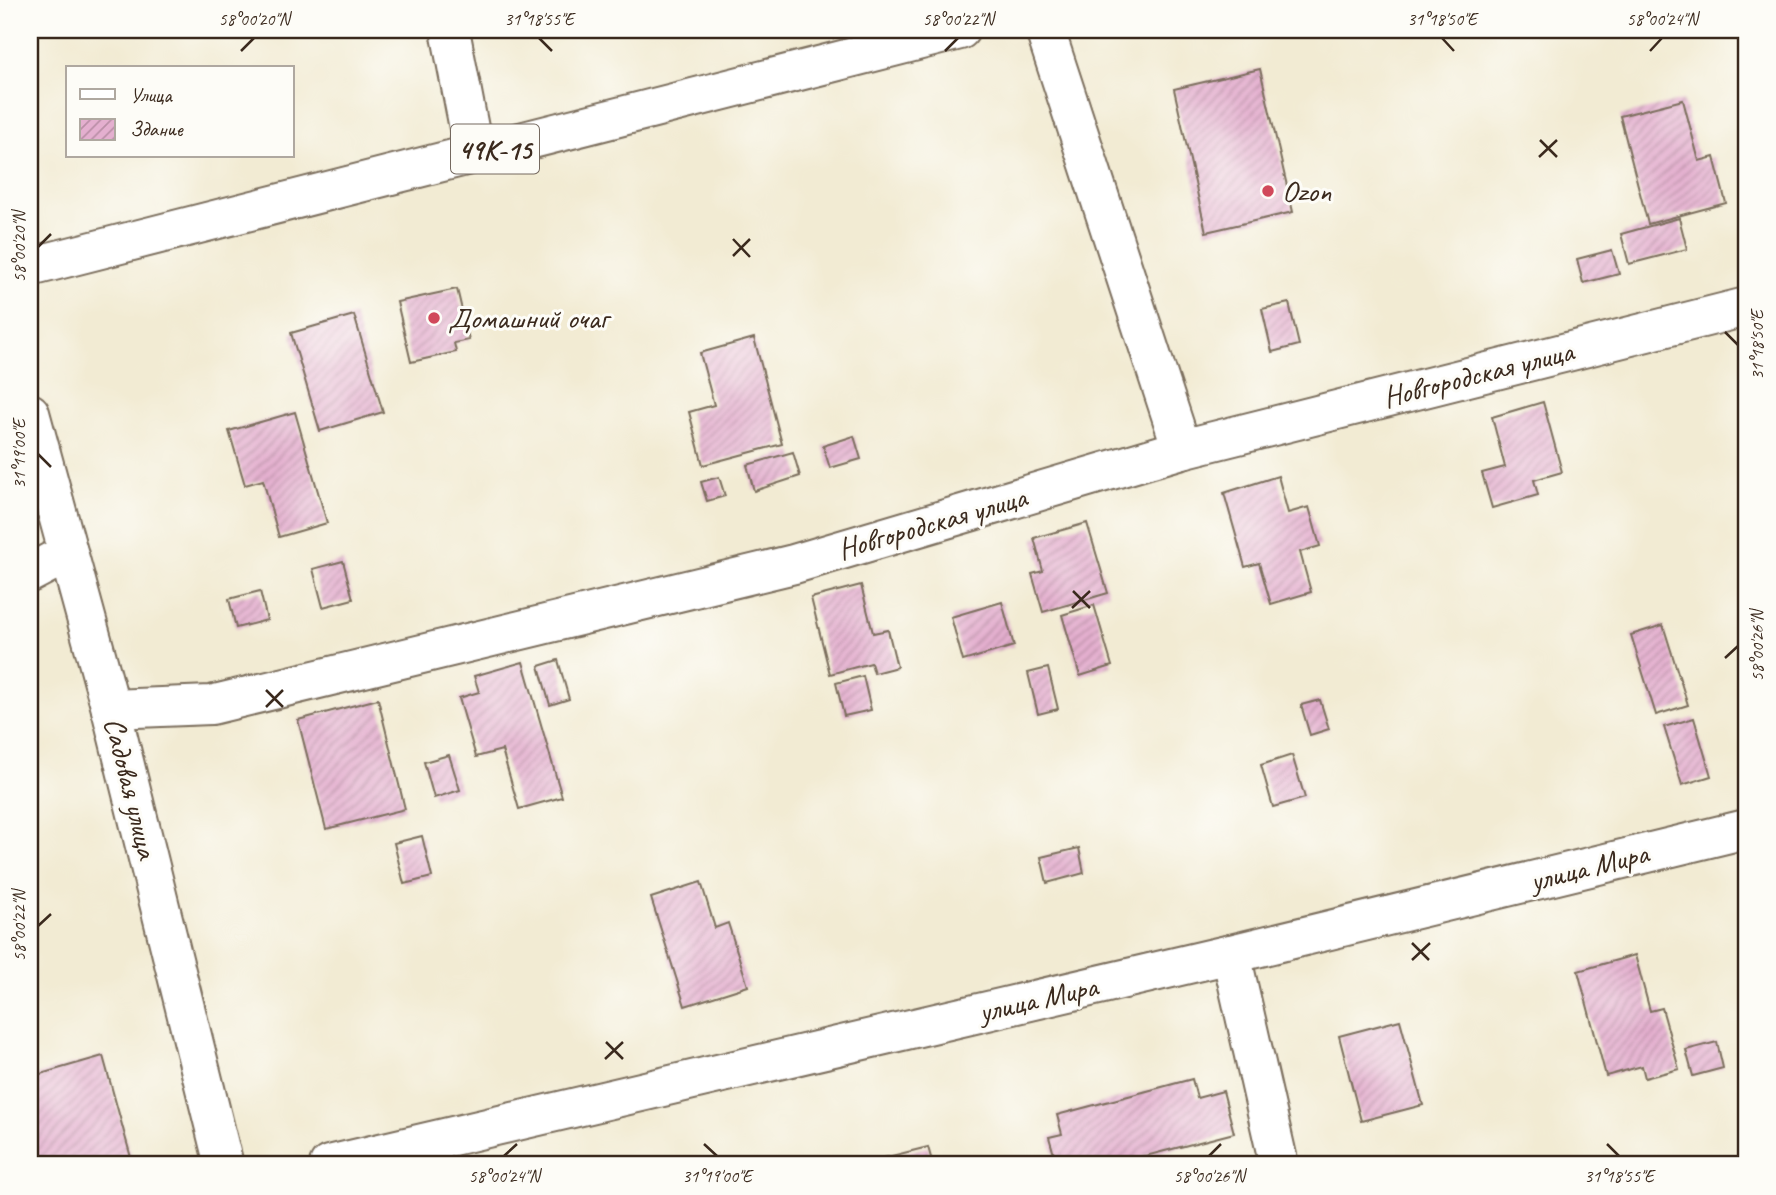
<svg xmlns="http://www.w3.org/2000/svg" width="1776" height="1195" font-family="Caveat,sans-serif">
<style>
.building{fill:url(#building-hatch)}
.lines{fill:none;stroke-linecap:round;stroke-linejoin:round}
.minor-casing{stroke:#7b6e5d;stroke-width:42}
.major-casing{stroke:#7b6e5d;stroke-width:42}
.minor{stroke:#fff;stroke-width:38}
.major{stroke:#fff;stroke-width:38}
.ticks{fill:none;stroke:#3b2a1e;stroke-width:2.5}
.poi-dot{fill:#d1495b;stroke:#fdfcf7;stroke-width:2.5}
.labels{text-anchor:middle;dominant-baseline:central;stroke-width:6;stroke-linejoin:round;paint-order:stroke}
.shield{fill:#fdfcf7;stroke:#75695f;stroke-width:2}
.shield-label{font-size:28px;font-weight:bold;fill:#3b2a1e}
.poi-label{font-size:30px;fill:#3b2a1e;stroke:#fdfcf7;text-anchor:start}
.street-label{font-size:30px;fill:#3b2a1e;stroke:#fdfcf7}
.neatline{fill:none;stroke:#3b2a1e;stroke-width:2.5}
.ticks-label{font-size:18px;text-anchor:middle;fill:#3b2a1e}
</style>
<defs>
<pattern id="building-hatch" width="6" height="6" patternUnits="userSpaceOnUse" patternTransform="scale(1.75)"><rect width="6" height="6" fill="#e4afcf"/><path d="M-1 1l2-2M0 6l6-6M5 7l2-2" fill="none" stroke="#ba8fa7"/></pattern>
</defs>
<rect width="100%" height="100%" fill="#fdfcf7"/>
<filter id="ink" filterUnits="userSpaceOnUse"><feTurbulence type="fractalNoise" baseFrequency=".0143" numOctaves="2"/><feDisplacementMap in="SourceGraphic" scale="14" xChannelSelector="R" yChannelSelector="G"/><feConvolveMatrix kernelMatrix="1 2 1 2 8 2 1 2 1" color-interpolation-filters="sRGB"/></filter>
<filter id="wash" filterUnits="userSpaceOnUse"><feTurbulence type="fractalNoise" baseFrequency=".00686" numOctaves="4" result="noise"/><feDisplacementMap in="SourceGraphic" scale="28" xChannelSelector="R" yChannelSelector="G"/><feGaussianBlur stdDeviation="1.57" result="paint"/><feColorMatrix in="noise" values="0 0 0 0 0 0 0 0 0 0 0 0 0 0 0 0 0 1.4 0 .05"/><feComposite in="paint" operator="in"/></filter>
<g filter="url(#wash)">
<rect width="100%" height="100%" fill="#f2ebd3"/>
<g id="blocks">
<g class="building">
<polygon points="1260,69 1293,212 1206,232 1174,89"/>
<polygon points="1683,100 1699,161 1714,157 1726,203 1648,224 1620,116"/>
<polygon points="1679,218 1687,249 1629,264 1621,234"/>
<polygon points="1612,250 1619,274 1583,283 1577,259"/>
<polygon points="457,289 469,340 454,343 456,352 411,362 397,302"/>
<polygon points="1289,303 1299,345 1272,352 1262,309"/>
<polygon points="354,315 383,412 320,431 291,333"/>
<polygon points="754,338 782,444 703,465 689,412 714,405 700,353"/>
<polygon points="1543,402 1562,472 1534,480 1538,495 1492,508 1482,473 1505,467 1492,417"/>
<polygon points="295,412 327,523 279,537 263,480 245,485 229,431"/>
<polygon points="854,436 861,459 830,468 823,446"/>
<polygon points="793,452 800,476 754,491 747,465"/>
<polygon points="1278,476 1288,513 1309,507 1320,546 1300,552 1311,592 1271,604 1259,563 1245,567 1224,493"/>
<polygon points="719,477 725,496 707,501 701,482"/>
<polygon points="1087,523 1108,593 1043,612 1032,574 1043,571 1034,538"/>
<polygon points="343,561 353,599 323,607 313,569"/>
<polygon points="861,585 873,633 888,630 897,667 874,673 871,663 830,674 811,598"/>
<polygon points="260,591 267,620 236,628 229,599"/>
<polygon points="1002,602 1014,646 963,661 951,617"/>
<polygon points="1094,605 1112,666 1080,676 1062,615"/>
<polygon points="1663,625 1688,705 1656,715 1631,635"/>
<polygon points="558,660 569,699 550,705 539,666"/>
<polygon points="523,662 562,797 519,809 502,750 476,757 459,698 479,692 474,676"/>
<polygon points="1048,668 1058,709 1038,714 1028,673"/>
<polygon points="863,676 871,710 844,716 836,683"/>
<polygon points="378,699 405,809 326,829 298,720"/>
<polygon points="1320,700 1329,729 1310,735 1301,705"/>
<polygon points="1694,718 1711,776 1682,785 1664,727"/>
<polygon points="449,755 460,790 434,798 424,762"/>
<polygon points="1292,755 1305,798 1273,807 1261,765"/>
<polygon points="422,836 432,877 404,884 394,843"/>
<polygon points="1079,848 1084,873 1047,883 1041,857"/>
<polygon points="701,882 715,928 728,923 748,986 685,1006 651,898"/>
<polygon points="1635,955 1650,1011 1662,1008 1679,1069 1645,1078 1642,1066 1606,1076 1578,971"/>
<polygon points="1400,1020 1423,1105 1361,1121 1339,1036"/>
<polygon points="1717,1042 1723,1068 1693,1076 1686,1050"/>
<polygon points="103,1056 133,1165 30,1165 30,1077"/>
<polygon points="1192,1079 1197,1098 1223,1091 1234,1133 1111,1165 1057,1165 1049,1137 1062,1134 1057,1115"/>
<polygon points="928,1147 933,1165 859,1165 859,1164"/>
</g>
</g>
</g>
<g filter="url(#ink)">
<use href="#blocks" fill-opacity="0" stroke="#7b6e5d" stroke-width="2"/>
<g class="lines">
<g class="minor-casing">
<g id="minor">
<polyline points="450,30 474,154"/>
<polyline points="1045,30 1182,449"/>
<polyline points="30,413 111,709 224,1165"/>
<polyline points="30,573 68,553"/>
<polyline points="111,709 211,705 794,564 1182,449 1746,307"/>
<polyline points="1231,954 1279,1165"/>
<polyline points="329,1165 1231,954 1746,829"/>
</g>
</g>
<g class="major-casing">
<polyline id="major" points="30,267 960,30"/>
</g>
<use href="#minor" class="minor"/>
<use href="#major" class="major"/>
</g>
</g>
<path class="ticks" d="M 539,38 L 552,51M 1442,38 L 1454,51M 241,51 L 254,38M 945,51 L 958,38M 1650,51 L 1662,38M 1540,140 L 1557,157M 1539,157 L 1557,140M 733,239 L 750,257M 38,247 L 51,234M 733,256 L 750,239M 1725,332 L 1738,345M 38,454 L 51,467M 1073,591 L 1090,608M 1072,608 L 1090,591M 1725,658 L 1738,646M 266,690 L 283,707M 266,707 L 283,690M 38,926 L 51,914M 1412,943 L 1429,960M 1412,960 L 1430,943M 606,1042 L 623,1059M 605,1059 L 623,1042M 704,1144 L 717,1156M 1607,1144 L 1619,1156M 504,1156 L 517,1144M 1209,1156 L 1221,1144"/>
<g class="poi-dot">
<circle cx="1268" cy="191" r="7"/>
<circle cx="434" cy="318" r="7"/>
</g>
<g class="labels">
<rect class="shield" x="451" y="124.5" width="88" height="49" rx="5"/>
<g class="shield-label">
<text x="495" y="149">49К-15</text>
</g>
<g class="poi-label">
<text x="1282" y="191">Ozon</text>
<text x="448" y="318">Домашний очаг</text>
</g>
<g class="street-label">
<text transform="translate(1478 374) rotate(-14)">Новгородская улица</text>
<text transform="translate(932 523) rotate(-16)">Новгородская улица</text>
<text transform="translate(131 788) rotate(76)">Садовая улица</text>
<text transform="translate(1589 867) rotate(-14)">улица Мира</text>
<text transform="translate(1038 999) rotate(-13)">улица Мира</text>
</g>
</g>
<rect width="1776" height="1195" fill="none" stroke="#fdfcf7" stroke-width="77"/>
<rect x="66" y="66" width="228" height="91" fill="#fdfcf7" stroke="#afa8a0" stroke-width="2"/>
<rect x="80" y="89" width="35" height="10" fill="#ffffff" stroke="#afa8a0" stroke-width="2"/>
<text x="130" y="102" font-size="21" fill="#3b2a1e">Улица</text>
<rect x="80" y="119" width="35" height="21" fill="url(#building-hatch)" stroke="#afa8a0" stroke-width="2"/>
<text x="130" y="136" font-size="21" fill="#3b2a1e">Здание</text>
<rect x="38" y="38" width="1700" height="1118" class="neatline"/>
<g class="ticks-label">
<text x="254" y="25">58°00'20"N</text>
<text x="539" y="25">31°18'55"E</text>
<text x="958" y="25">58°00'22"N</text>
<text x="1442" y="25">31°18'50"E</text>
<text x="1662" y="25">58°00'24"N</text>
<text transform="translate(19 247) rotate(-90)" y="6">58°00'20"N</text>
<text transform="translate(1757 345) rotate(-90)" y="6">31°18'50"E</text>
<text transform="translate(19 454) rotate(-90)" y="6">31°19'00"E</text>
<text transform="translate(1757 646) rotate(-90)" y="6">58°00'26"N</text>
<text transform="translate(19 926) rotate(-90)" y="6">58°00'22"N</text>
<text x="504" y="1182">58°00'24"N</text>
<text x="717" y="1182">31°19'00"E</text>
<text x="1209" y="1182">58°00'26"N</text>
<text x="1619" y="1182">31°18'55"E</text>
</g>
</svg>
